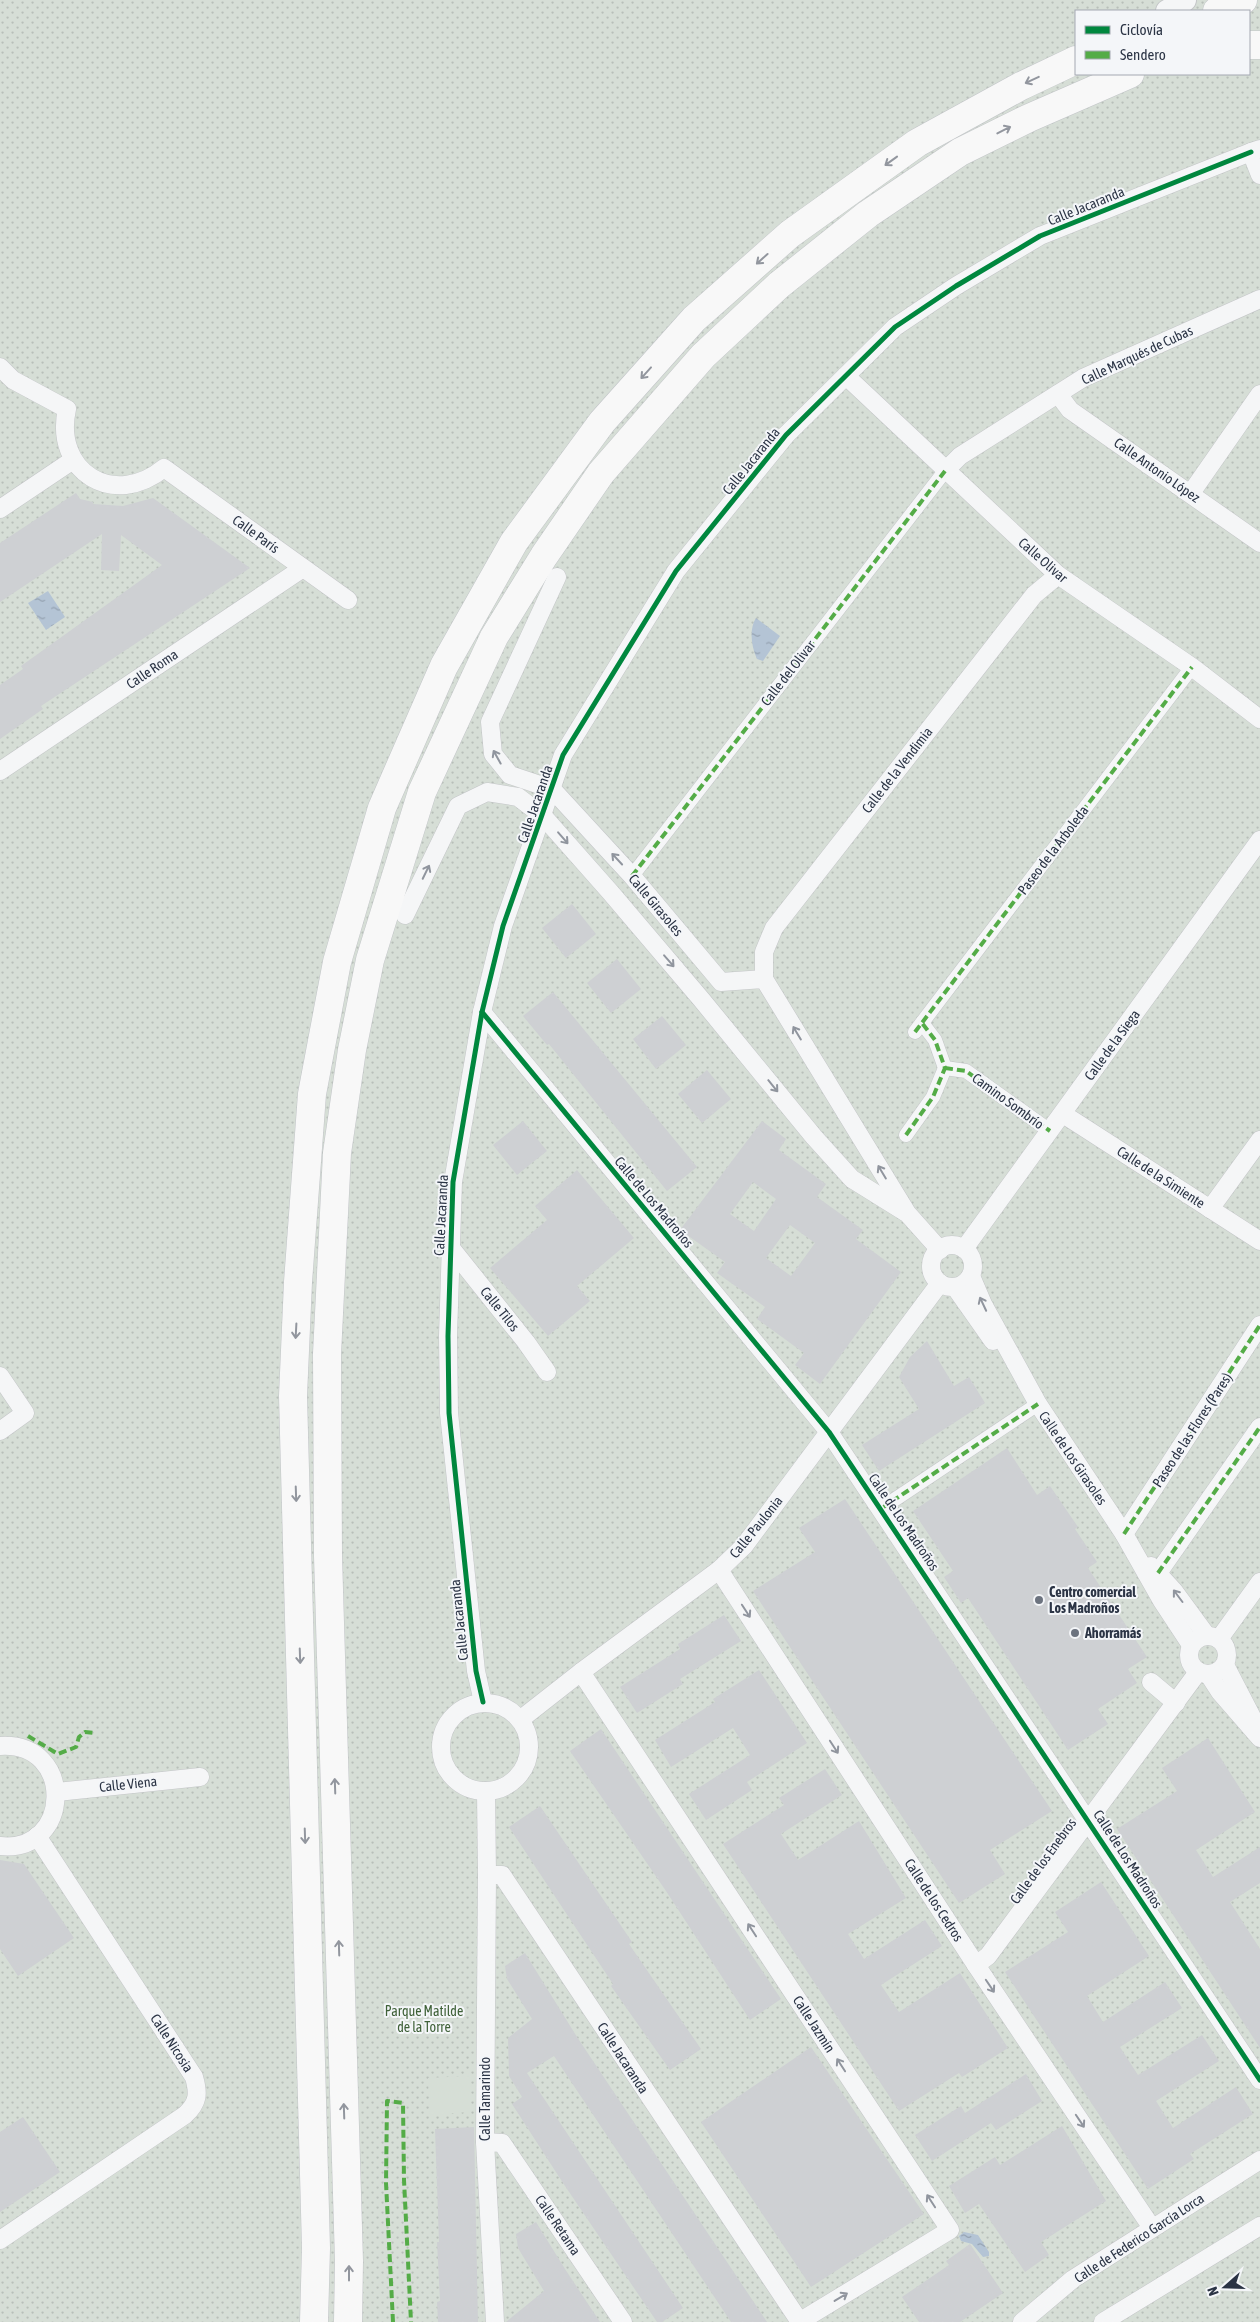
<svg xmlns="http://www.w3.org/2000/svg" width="1260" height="2322" font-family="'Asap Condensed',sans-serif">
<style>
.green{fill:url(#green-dots);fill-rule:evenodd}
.pitch{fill:#d6ded6}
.water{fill:url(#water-ripples)}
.building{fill:#ced0d3;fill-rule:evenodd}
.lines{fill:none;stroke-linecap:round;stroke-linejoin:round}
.pedestrian-casing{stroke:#c4c6c8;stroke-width:15}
.minor-casing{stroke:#c4c6c8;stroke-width:19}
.tertiary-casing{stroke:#c4c6c8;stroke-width:24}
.primary-casing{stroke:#c2c5c8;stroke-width:29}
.pedestrian{stroke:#f5f6f7;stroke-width:14}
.minor{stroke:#f5f6f7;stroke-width:18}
.tertiary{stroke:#f5f6f7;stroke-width:22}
.primary{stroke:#f8f8f8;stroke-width:28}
.quiet{stroke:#54ac47;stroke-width:4;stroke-dasharray:8 4;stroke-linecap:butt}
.cycleway-casing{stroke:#f4f6f9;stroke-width:8}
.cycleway{stroke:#00873e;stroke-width:5}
.oneway{stroke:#92969e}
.oneway2{stroke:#90959e}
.poi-dot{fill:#6c737f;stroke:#f4f6f9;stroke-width:2}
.labels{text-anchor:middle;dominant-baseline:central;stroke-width:4;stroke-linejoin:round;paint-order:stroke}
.street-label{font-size:14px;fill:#2b3445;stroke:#f4f6f9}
.poi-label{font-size:14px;font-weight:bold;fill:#2b3445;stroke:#f4f6f9;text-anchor:start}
.park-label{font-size:14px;fill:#3f6138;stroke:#f4f6f9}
</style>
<defs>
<pattern id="green-dots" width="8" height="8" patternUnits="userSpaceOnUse" patternTransform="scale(1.25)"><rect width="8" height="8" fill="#d6ded6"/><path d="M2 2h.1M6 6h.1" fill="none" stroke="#b8bfb9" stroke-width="1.8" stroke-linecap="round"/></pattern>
<pattern id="water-ripples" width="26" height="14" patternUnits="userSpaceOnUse" patternTransform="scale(1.25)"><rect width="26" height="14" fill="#b4c4d5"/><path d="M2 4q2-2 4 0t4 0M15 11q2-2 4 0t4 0" fill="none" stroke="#93a0af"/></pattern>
</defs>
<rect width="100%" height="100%" fill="#e6e8ea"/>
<path class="green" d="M 0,0 L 1260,0 L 1260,2322 L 0,2322 ZM 1076,11 L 1249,11 L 1249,74 L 1076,74 Z"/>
<polygon class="pitch" points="469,2076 469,2112 430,2115 428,2078"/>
<g class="water">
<polygon points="48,591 65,617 46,630 28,603"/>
<path d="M 756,618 L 780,636 L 763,661 L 757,659 C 751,646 749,629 756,618 Z"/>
<polygon points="964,2232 978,2235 989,2252 989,2256 983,2257 972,2244 961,2241 959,2236"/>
</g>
<g class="building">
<polygon points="76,493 80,499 93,502 93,504 123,506 153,498 250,568 41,706 43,709 0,739 0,685 23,669 21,666 162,565 121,535 119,571 101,570 102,534 0,602 0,543"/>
<polygon points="572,904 596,934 566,958 542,928"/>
<polygon points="617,959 641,989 611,1013 587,983"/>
<polygon points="553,992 697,1167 667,1191 549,1044 547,1045 523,1016"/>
<polygon points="662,1016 686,1045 656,1069 633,1039"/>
<polygon points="707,1070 731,1099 702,1123 678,1094"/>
<polygon points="523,1121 547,1151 517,1175 493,1145"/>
<path d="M 762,1121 L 786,1139 L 779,1150 L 826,1184 L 817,1197 L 863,1230 L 856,1239 L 901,1272 L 820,1384 L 795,1365 L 804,1353 L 757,1319 L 765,1307 L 717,1273 L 725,1262 L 680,1230 ZM 753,1182 L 776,1199 L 754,1231 L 730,1214 ZM 790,1225 L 815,1243 L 791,1276 L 766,1258 Z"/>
<polygon points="577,1170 634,1238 577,1286 590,1301 548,1336 490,1268 547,1220 535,1206"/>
<polygon points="927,1341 954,1386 969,1377 985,1403 879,1471 862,1445 919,1409 899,1377 910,1357"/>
<polygon points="1007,1448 1037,1495 1050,1486 1078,1527 1075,1529 1097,1562 1088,1568 1147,1657 1128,1669 1137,1683 1098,1709 1108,1724 1068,1750 968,1598 961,1603 944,1577 953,1571 913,1511"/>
<polygon points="845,1499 1052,1811 990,1850 1005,1874 959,1903 753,1591 815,1552 799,1528"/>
<polygon points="724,1615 741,1641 680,1679 683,1684 637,1713 620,1687 680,1649 678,1644"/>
<polygon points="759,1670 807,1743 747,1782 752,1790 706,1820 689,1794 750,1755 733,1728 671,1767 655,1740 715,1702 713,1699"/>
<polygon points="601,1729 781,1999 750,2020 666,1891 570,1751"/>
<polygon points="1208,1738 1255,1812 1196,1850 1213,1877 1260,1847 1260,1883 1230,1902 1260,1949 1260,2048 1117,1829 1177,1791 1162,1768"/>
<polygon points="825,1769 842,1795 781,1834 798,1860 859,1821 906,1898 848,1934 864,1959 925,1920 942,1946 881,1985 899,2012 960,1973 1008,2048 962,2077 959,2073 899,2111 723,1844 784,1805 779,1798"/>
<polygon points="540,1806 632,1942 629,1944 701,2049 670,2070 611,1986 613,1984 509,1827"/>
<polygon points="0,1860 24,1864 74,1938 18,1976 0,1949"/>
<polygon points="1101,1882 1149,1956 1087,1996 1103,2022 1165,1982 1182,2008 1120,2047 1138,2075 1202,2035 1219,2061 1156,2101 1173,2128 1236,2087 1253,2114 1190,2154 1194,2159 1148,2189 1005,1972 1068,1932 1055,1912"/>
<polygon points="525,1953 577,2037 767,2322 731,2322 554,2056 527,2073 683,2308 662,2322 657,2322 563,2183 512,2104 522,2097 509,2076 508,2038 532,2019 507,1979 505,1966"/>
<polygon points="811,2047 924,2214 811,2287 701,2122"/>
<polygon points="1026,2074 1042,2101 996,2130 991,2123 932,2161 915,2135 961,2106 965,2113"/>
<polygon points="23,2117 60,2172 0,2212 0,2132"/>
<polygon points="1062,2126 1106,2201 1041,2242 1049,2255 1025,2272 979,2204 965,2213 949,2186 995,2157 1000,2165"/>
<polygon points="474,2127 478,2322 438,2322 437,2302 440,2301 437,2242 439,2242 435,2129"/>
<polygon points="536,2222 565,2269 600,2322 506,2322 544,2291 518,2248 516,2234"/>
<polygon points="970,2244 1003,2293 960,2322 919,2322 902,2297 949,2265 946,2261"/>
</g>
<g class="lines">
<g class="pedestrian-casing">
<g id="pedestrian">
<polyline points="632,876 945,471"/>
<polyline points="915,1032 1192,667"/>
<polyline points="945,1068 966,1071 1050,1131"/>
<polyline points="906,1135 933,1097 945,1068 935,1040 922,1023"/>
<polyline points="882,1508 1038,1404"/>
</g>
</g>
<g class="minor-casing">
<g id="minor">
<polyline points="1260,149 1251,152 1260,175"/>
<path d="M 0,367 L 13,380 L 67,409 C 53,472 114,509 164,468 L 348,600"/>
<polyline points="846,376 1058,575 1192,667 1260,719"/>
<polyline points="1058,394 1070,410 1260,543"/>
<polyline points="945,471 960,456 1083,378 1260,299"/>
<polyline points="1191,493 1260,394"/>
<polyline points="0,509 73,460"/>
<polyline points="557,577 490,722 493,754 510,775 552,789 632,876 721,982 764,979 907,1213 940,1250"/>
<polyline points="0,771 303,568"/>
<polyline points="405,915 458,806 487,792 518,797 543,816 611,893 701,999 814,1137 852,1179 905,1212"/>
<polyline points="764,979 764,952 774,928 1034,595 1058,575"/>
<polyline points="482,1012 829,1432 1260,2080"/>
<polyline points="1063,1114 1260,1241"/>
<polyline points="1210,1209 1260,1140"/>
<circle cx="952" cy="1266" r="21"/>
<polyline points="451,1248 526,1342 547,1372"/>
<polyline points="964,1249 1260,840"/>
<polyline points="971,1276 983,1304 1038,1404 1124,1534 1162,1601 1191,1645"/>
<polyline points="955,1287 993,1341"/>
<polyline points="0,1376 25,1413 0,1431"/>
<polyline points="1124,1534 1260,1325"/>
<polyline points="1151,1566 1174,1591 1207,1636"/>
<polyline points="719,1570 976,1965 1152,2228"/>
<polyline points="1158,1573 1260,1427"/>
<circle cx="1208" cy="1655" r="19"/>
<polyline points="1219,1639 1260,1582"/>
<polyline points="1225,1665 1255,1723"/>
<polyline points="581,1672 950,2230 799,2322"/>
<polyline points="1209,1675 1220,1692 1260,1738"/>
<polyline points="1151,1682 1176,1703"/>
<polyline points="483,1702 476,1671 449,1413 448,1336 453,1182 482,1012 503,926 563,755 676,571 786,435 895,327 956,286 1040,236 1251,152"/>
<circle cx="485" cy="1747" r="44"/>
<polyline points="521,1719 581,1672 719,1570 744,1546 940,1283"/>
<path d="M 0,1746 C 76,1741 72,1854 0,1846"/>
<polyline points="486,1791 487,1875 502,1875 800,2322"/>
<polyline points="57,1792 200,1777"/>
<polyline points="487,1875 485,2142 495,2322"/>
<polyline points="976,1965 988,1956 1198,1672"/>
<polyline points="485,2142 502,2143 623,2322"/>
<path d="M 0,2240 L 185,2115 C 198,2103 199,2094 194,2077 L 37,1836"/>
<polyline points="1022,2322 1073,2279 1260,2160"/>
<polyline points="1103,2322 1260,2226"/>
</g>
</g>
<g class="tertiary-casing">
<polyline id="tertiary" points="1167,11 1185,0"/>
</g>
<g class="primary-casing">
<g id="primary">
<polyline points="1217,11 1243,0"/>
<polyline points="1249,45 1260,45"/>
<polyline points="314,2322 316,2248 293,1396 298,1282 312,1094 337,962 382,808 444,666 514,542 602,422 694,319 790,234 917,143 1021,86 1076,60"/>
<polyline points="348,2322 349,2261 328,1556 327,1354 337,1153 352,1050 370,960 422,792 494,637 544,556 601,473 703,356 779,285 868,214 960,152 1029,118 1130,74"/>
</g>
</g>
<use href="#pedestrian" class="pedestrian"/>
<use href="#minor" class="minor"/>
<use href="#tertiary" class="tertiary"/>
<use href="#primary" class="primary"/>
<g class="quiet">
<polyline points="632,876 945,471"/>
<polyline points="915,1032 1192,667"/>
<polyline points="945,1068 966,1071 1050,1131"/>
<polyline points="906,1135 933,1097 945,1068 935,1040 922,1023"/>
<polyline points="882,1508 1038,1404"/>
<polyline points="1124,1534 1260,1325"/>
<polyline points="1158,1573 1260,1427"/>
<polyline points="28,1736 58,1754 76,1747 79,1737 85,1732 96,1733"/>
<polyline points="393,2322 386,2183 387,2101 403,2103 404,2180 411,2322"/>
</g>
<g class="cycleway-casing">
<g id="cycleway">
<polyline points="482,1012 829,1432 1260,2080"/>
<polyline points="483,1702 476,1671 449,1413 448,1336 453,1182 482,1012 503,926 563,755 676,571 786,435 895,327 956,286 1040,236 1251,152"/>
</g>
</g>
<use href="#cycleway" class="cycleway"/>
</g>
<defs><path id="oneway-shaft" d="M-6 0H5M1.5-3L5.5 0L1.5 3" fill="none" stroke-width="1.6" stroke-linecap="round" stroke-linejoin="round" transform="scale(1.25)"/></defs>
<g class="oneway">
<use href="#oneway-shaft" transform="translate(1032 80) rotate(155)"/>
<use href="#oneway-shaft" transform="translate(1004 130) rotate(-27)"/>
<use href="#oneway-shaft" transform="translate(891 161) rotate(144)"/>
<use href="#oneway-shaft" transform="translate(762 259) rotate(138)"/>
<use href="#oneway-shaft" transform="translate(646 373) rotate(132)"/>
<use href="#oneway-shaft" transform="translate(296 1331) rotate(93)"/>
<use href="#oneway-shaft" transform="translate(296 1494) rotate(88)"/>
<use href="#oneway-shaft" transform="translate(300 1656) rotate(88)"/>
<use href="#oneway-shaft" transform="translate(335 1786) rotate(-92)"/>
<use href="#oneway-shaft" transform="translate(305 1836) rotate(88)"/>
<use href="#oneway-shaft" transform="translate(339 1948) rotate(-92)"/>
<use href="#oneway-shaft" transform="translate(344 2111) rotate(-92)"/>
<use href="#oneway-shaft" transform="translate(349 2273) rotate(-90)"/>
</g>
<g class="oneway2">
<use href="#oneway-shaft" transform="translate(497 757) rotate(-119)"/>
<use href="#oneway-shaft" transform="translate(563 838) rotate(49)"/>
<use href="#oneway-shaft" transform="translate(617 859) rotate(-133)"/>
<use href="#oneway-shaft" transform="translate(426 872) rotate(-64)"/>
<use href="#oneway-shaft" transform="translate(669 961) rotate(49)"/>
<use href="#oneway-shaft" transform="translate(797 1033) rotate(-121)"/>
<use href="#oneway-shaft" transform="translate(773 1086) rotate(51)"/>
<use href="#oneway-shaft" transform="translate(882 1172) rotate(-121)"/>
<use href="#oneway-shaft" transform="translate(983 1304) rotate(-115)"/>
<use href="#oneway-shaft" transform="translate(1178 1596) rotate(-127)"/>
<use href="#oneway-shaft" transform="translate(746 1611) rotate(57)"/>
<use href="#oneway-shaft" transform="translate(834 1747) rotate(57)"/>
<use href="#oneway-shaft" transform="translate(752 1930) rotate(-123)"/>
<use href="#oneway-shaft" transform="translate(990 1986) rotate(56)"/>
<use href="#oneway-shaft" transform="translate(841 2065) rotate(-123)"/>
<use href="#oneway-shaft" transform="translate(1080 2121) rotate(56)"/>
<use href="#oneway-shaft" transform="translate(931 2201) rotate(-123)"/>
<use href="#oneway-shaft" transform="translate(841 2297) rotate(-31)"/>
</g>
<g class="poi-dot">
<circle cx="1039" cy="1600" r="5"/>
<circle cx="1075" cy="1633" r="5"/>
</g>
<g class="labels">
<g class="street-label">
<text transform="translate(1086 206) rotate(-22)">Calle Jacaranda</text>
<text transform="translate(1137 355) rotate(-25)">Calle Marqués de Cubas</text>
<text transform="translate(751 461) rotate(-51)">Calle Jacaranda</text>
<text transform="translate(1157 470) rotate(35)">Calle Antonio López</text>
<text transform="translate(256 534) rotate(36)">Calle París</text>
<text transform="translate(1043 560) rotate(41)">Calle Olivar</text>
<text transform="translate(152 669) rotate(-34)">Calle Roma</text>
<text transform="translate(788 673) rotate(-52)">Calle del Olivar</text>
<text transform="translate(897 770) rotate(-52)">Calle de la Vendimia</text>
<text transform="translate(535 804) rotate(-71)">Calle Jacaranda</text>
<text transform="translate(1053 850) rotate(-53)">Paseo de la Arboleda</text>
<text transform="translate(656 905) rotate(50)">Calle Girasoles</text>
<text transform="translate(1112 1045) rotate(-54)">Calle de la Siega</text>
<text transform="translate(1008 1101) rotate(36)">Camino Sombrío</text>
<text transform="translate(1161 1177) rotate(33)">Calle de la Simiente</text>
<text transform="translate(654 1202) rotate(50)">Calle de Los Madroños</text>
<text transform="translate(441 1215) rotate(-87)">Calle Jacaranda</text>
<text transform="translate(500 1309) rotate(51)">Calle Tilos</text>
<text transform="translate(1192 1430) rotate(-57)">Paseo de las Flores (Pares)</text>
<text transform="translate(1073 1458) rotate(56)">Calle de Los Girasoles</text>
<text transform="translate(904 1522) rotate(56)">Calle de Los Madroños</text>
<text transform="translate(756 1527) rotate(-51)">Calle Paulonia</text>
<text transform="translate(459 1620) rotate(-96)">Calle Jacaranda</text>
<text transform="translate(128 1784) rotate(-6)">Calle Viena</text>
<text transform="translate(1128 1859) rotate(57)">Calle de Los Madroños</text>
<text transform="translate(1043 1861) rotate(-54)">Calle de los Enebros</text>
<text transform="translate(934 1900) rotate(57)">Calle de los Cedros</text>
<text transform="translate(814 2024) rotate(57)">Calle Jazmín</text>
<text transform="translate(172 2043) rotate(57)">Calle Nicosia</text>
<text transform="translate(623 2058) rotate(57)">Calle Jacaranda</text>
<text transform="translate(485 2099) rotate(-90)">Calle Tamarindo</text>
<text transform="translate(558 2225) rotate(56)">Calle Retama</text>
<text transform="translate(1139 2238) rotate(-33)">Calle de Federico García Lorca</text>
</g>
<g class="poi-label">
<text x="1049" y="1592">Centro comercial<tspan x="1049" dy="16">Los Madroños</tspan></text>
<text x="1085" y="1633">Ahorramás</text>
</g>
<g class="park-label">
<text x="424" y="2011">Parque Matilde<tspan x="424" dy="16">de la Torre</tspan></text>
</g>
</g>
<rect x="1075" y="10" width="175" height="65" fill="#f4f6f9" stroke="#a4a8b1"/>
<rect x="1085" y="26" width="25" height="8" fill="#00873e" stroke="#a4a8b1"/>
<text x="1120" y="35" font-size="15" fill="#2b3445">Ciclovía</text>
<rect x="1085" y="51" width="25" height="8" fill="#54ac47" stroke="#a4a8b1"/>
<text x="1120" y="60" font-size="15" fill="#2b3445">Sendero</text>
<g transform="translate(1225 2287) rotate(250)" stroke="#f4f6f9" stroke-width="4" paint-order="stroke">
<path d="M0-4L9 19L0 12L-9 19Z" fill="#2b3445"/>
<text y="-8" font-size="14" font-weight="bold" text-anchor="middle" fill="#2b3445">N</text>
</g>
</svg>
